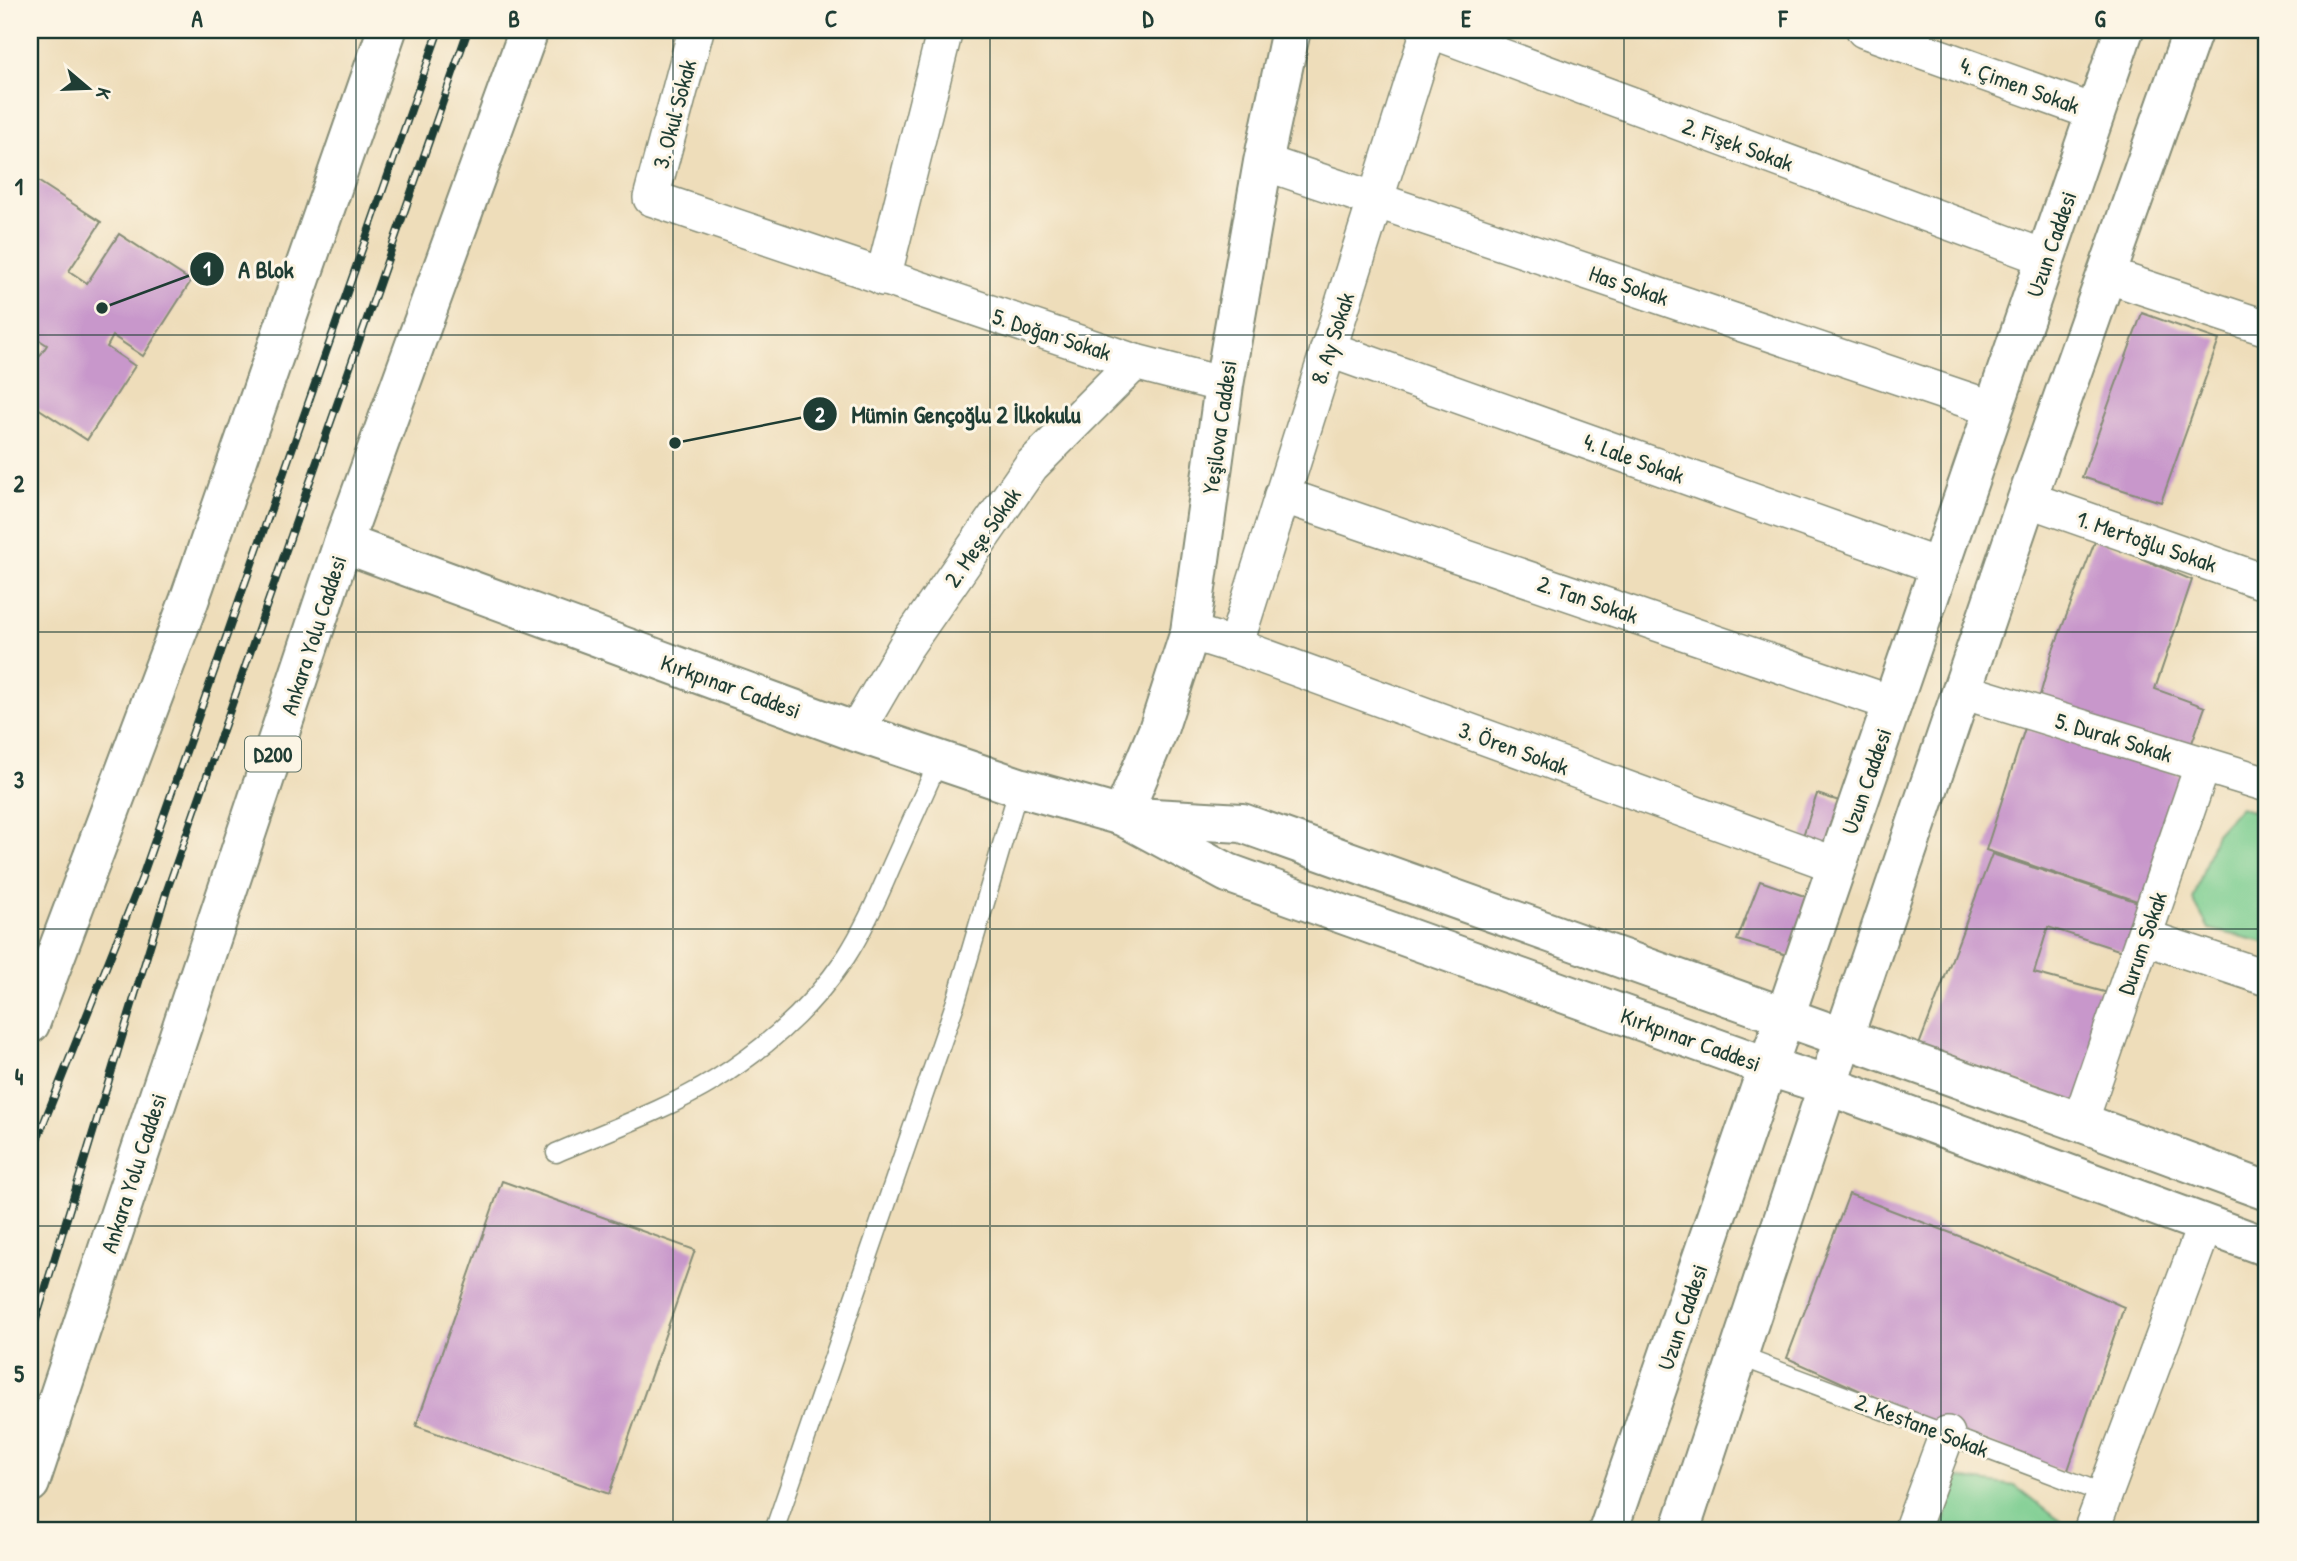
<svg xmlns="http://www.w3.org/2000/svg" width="2297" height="1561" font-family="'Patrick Hand',sans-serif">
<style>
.green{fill:#78cc8e;stroke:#4c8461;stroke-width:2}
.building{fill:#c897cb}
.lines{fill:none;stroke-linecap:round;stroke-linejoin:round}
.service-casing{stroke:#868d77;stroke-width:21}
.minor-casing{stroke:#868d77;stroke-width:38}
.secondary-casing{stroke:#868d77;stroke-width:42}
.trunk-casing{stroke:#868d77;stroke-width:42}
.service{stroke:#fff;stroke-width:18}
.minor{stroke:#fff;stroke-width:35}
.secondary{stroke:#fff;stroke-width:38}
.trunk{stroke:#fff;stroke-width:38}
.rail-casing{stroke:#1f3d34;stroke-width:8}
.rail{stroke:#fcf5e5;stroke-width:5;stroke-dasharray:16;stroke-linecap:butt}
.grid{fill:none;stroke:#1f3d34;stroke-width:2;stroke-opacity:0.55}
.labels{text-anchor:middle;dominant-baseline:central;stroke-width:6;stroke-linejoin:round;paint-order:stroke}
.shield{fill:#fcf5e5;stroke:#617469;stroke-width:2}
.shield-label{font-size:21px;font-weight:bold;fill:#1f3d34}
.street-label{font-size:23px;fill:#1f3d34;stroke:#fcf5e5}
.leader{fill:none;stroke:#1f3d34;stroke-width:2.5}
.callout-dot{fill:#1f3d34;stroke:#fcf5e5;stroke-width:2.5}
.mark-label{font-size:21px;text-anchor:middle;font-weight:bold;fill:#fff}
.callout-label{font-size:24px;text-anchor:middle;font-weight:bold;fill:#1f3d34;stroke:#fcf5e5;stroke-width:6;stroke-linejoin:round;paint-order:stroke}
.neatline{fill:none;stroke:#1f3d34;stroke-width:2.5}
.grid-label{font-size:23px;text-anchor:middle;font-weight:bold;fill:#1f3d34}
</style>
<rect width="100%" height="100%" fill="#fcf5e5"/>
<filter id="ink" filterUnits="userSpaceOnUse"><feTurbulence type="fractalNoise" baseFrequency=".0143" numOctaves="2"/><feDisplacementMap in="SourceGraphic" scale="14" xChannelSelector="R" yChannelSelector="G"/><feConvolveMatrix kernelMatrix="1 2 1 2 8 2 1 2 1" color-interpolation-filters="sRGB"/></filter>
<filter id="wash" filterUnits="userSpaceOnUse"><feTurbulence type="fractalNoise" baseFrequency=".00686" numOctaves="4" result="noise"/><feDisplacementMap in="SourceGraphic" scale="28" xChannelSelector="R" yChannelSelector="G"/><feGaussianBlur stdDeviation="1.57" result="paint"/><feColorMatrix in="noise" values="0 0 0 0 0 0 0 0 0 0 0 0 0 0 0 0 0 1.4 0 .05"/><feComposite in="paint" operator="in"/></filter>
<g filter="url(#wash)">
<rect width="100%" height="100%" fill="#eeddba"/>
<g class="green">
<polygon points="2240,807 2267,817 2267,943 2209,929 2193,900 2216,833"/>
<polygon points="1959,1478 2015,1486 2063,1523 2060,1531 1940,1531"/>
</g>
<g id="blocks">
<g class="building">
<polygon points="30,176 101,222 69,271 87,283 119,234 191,281 143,356 113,336 107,347 135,366 87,440 30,403 30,371 47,345 30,334"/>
<polygon points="2142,313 2219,340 2161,502 2082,477"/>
<polygon points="2096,539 2192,580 2155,689 2205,707 2186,759 2039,699 2052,653"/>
<polygon points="2025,728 2192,778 2146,904 1986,850"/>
<polygon points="1817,794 1852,805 1836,865 1798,851"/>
<polygon points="1992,854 2150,906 2137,956 2048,927 2034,973 2123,997 2077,1103 1919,1045"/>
<polygon points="1760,881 1813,899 1794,957 1737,940"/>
<polygon points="502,1181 695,1250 609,1494 416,1426"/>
<polygon points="1849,1194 1985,1246 2124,1307 2067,1473 1919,1417 1787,1358"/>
</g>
</g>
</g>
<g filter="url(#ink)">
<use href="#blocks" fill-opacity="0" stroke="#868d77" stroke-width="2"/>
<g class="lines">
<g class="service-casing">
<g id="service">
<path d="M 556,1153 C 609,1130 666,1110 715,1080 C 766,1048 812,1007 846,957 C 864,929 878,898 891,867 C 907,831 923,796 939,760"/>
<polyline points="1739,1356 2105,1494"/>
<polyline points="774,1531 956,1001 1019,787"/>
</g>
</g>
<g class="minor-casing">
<g id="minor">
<polyline points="696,30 651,198 1135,362 1224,385"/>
<polyline points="1430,30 2046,258"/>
<polyline points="1864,30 2096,113"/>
<polyline points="1263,162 1994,409"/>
<polyline points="2106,275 2267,328"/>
<polyline points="883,278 945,30"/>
<polyline points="1328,349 1940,567"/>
<polyline points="1282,495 1894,704"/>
<polyline points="2027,499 2267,583"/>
<polyline points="1190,632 1235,646 1836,865"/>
<polyline points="1235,646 1429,30"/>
<polyline points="1962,691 2267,784"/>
<polyline points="856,732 906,646 1031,466 1135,362"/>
<polyline points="2144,937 2267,978"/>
<polyline points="2080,1122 2203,764"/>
<polyline points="1911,1531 1947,1434"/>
<polyline points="2091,1531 2205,1225"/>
</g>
</g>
<g class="secondary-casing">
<g id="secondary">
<polyline points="343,543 856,732 1019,787 1122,816 1228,873 1769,1067 1829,1086 2267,1247"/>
<polyline points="1122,816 1158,730 1190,632 1224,385 1263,162 1291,30"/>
<polyline points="1135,817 1242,823 2080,1122 2267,1191"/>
<polyline points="1608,1531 2124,30"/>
<polyline points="1680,1531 1843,1039 2027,499 2193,30"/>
</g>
</g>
<g class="trunk-casing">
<g id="trunk">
<polyline points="30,1024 189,601 387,30"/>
<polyline points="30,1483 343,543 529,30"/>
</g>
</g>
<use href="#service" class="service"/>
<use href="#minor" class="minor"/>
<use href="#secondary" class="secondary"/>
<use href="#trunk" class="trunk"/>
<g class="rail-casing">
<g id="rail">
<polyline points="30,1157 141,880 439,30"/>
<polyline points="30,1339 167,890 468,30"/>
</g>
</g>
<use href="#rail" class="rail"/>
</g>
</g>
<path class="grid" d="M 356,30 L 356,1531M 673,30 L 673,1531M 990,30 L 990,1531M 1307,30 L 1307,1531M 1624,30 L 1624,1531M 1941,30 L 1941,1531M 30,335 L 2267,335M 30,632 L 2267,632M 30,929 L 2267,929M 30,1226 L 2267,1226"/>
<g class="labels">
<rect class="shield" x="245" y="736.5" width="56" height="35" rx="5"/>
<g class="shield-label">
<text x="273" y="754">D200</text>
</g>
<g class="street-label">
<text transform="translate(2020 85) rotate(20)">4. Çimen Sokak</text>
<text transform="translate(674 114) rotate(-75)">3. Okul Sokak</text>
<text transform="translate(1738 144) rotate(20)">2. Fişek Sokak</text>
<text transform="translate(2051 244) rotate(-71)">Uzun Caddesi</text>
<text transform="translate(1629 285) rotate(19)">Has Sokak</text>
<text transform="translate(1052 334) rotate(18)">5. Doğan Sokak</text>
<text transform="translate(1332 338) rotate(-72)">8. Ay Sokak</text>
<text transform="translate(1219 427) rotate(-82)">Yeşilova Caddesi</text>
<text transform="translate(1634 458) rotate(20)">4. Lale Sokak</text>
<text transform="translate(982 537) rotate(-55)">2. Meşe Sokak</text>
<text transform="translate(2147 541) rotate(19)">1. Mertoğlu Sokak</text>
<text transform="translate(1588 599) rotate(19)">2. Tan Sokak</text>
<text transform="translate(313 635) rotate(-72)">Ankara Yolu Caddesi</text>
<text transform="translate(731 686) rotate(20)">Kırkpınar Caddesi</text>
<text transform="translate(2114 737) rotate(17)">5. Durak Sokak</text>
<text transform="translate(1514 748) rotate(20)">3. Ören Sokak</text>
<text transform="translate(1866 781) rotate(-71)">Uzun Caddesi</text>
<text transform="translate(2142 943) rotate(-71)">Durum Sokak</text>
<text transform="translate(1691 1039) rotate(20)">Kırkpınar Caddesi</text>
<text transform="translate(133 1173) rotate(-72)">Ankara Yolu Caddesi</text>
<text transform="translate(1682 1317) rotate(-71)">Uzun Caddesi</text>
<text transform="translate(1922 1425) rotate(21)">2. Kestane Sokak</text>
</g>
</g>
<path class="leader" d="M102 308L207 269M675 443L820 414"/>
<g class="callout-dot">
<circle cx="102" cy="308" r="7"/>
<circle cx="675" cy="443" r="7"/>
<circle cx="207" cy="269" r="18"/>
<circle cx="820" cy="414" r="18"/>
</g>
<g class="mark-label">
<text x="207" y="276">1</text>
<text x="820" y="422">2</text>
</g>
<g class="callout-label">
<text x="266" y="278">A Blok</text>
<text x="966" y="423">Mümin Gençoğlu 2 İlkokulu</text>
</g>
<rect width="2297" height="1561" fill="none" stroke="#fcf5e5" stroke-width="77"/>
<g transform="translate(88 88) rotate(109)" stroke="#fcf5e5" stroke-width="5" paint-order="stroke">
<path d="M0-5L12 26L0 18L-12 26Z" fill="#1f3d34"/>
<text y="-10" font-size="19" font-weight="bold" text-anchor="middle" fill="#1f3d34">K</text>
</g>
<rect x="38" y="38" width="2220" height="1484" class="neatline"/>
<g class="grid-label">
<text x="197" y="27">A</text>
<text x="514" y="27">B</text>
<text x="831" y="27">C</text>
<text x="1148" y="27">D</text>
<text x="1466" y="27">E</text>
<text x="1783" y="27">F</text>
<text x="2100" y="27">G</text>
<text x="19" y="195">1</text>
<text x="19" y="492">2</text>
<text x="19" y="788">3</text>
<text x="19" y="1085">4</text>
<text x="19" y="1382">5</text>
</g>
</svg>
